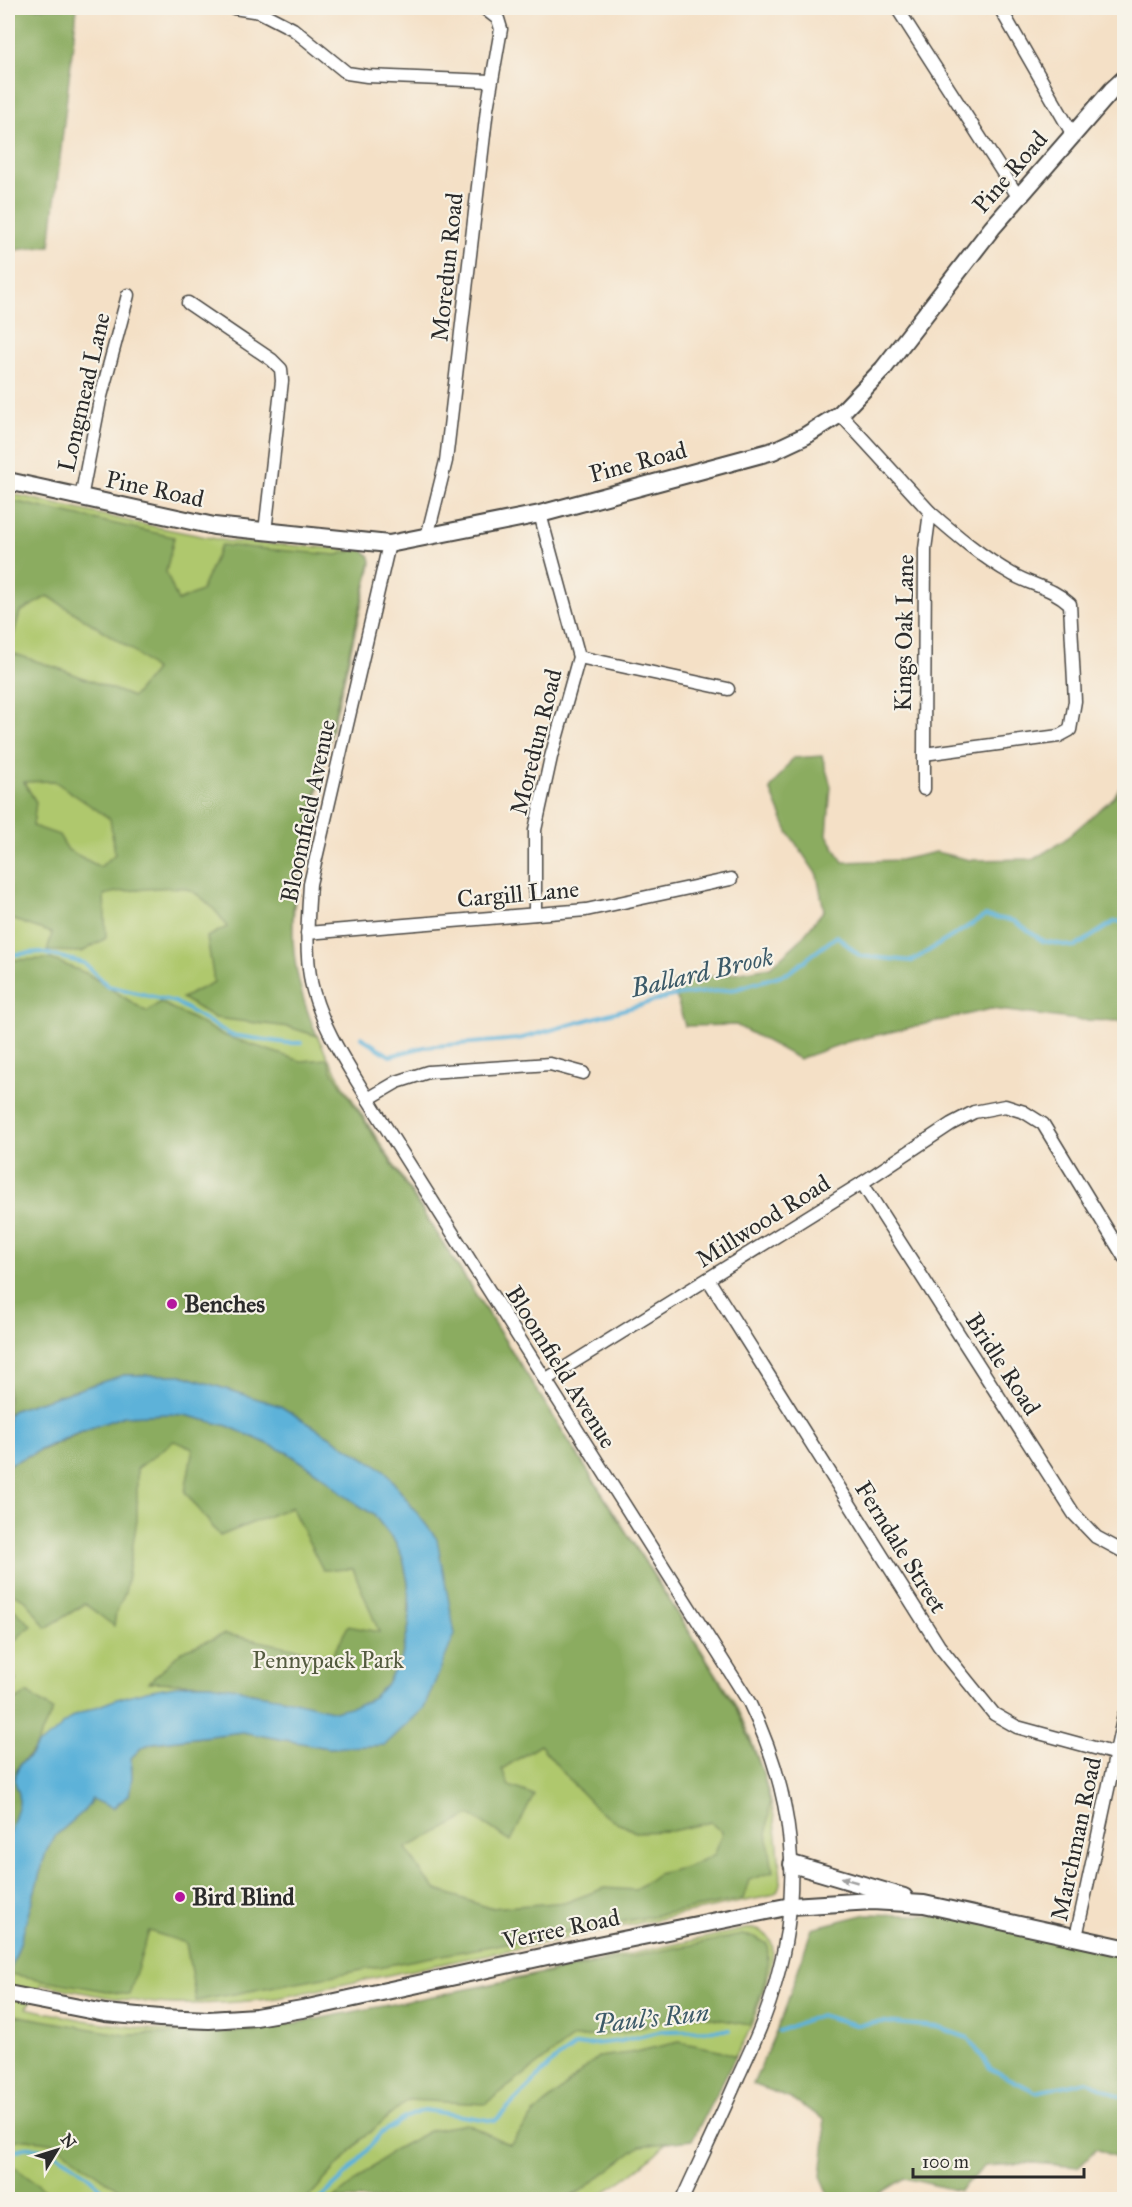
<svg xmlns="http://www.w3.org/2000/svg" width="1132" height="2207" font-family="'IM FELL Great Primer',serif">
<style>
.green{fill:#afc86d;stroke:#6d7a4c;stroke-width:1.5}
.forest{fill:#8bac60;stroke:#5b6c46;stroke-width:1.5;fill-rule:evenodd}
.water{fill:#5db2d9;stroke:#446e82;stroke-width:1.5}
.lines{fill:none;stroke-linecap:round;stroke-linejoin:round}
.stream{stroke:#5db2d9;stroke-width:4}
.street-casing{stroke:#494642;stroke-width:15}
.secondary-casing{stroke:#494642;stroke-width:20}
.street{stroke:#fff;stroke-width:12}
.secondary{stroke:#fff;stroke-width:16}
.oneway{fill:#a0a0a0}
.poi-dot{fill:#b5179e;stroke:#f7f3e8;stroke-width:2}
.labels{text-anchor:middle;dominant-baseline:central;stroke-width:4.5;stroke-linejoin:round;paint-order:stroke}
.street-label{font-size:24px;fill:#2b2b2b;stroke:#f7f3e8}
.poi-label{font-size:24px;font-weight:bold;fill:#2b2b2b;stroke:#f7f3e8;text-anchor:start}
.park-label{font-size:24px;fill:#535a3f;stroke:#f7f3e8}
.water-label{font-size:26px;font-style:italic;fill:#3c5a68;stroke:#f7f3e8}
</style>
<rect width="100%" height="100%" fill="#f7f3e8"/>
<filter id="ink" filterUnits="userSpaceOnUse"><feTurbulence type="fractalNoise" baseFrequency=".0167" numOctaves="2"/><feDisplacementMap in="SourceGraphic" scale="12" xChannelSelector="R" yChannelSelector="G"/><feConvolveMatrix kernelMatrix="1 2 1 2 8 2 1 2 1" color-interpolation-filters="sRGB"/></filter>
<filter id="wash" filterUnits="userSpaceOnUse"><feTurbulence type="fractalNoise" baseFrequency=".008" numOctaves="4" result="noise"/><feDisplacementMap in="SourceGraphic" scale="24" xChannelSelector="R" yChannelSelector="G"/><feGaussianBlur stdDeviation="1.35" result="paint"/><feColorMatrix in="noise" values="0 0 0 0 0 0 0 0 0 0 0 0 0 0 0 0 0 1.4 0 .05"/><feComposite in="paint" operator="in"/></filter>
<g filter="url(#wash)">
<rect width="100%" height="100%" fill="#f4e0c6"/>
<path class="green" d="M 8,493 L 141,524 L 227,541 L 357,550 L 363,551 L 370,557 L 371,565 L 298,875 C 295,900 291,925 293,949 C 297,1002 321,1047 347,1091 L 733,1700 C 758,1750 776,1803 779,1859 C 780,1869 783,1882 777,1891 C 773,1896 766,1897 760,1898 L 278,1998 C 242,2002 207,2005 171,2004 C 127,2002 84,1993 42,1984 L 26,2008 L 83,2020 L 155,2030 L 198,2032 L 260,2028 L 322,2019 L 435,1996 L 746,1929 C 757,1928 768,1933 772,1944 C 777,1963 749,2037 737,2053 C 731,2062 722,2069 716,2077 C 698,2101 683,2125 662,2147 C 643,2167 617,2185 592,2199 L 8,2199 Z"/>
<g class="forest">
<polygon points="8,8 77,8 50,246 8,251"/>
<path d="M 8,500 L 174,537 L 166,572 L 178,601 L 201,591 L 221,545 L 337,555 L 360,549 L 369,555 L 371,561 L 297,871 C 288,933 292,977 317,1036 L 289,1027 L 215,1018 L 182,998 L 214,982 L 207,937 L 227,927 C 219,913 202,895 187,889 C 177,885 116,891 104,895 L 106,938 L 82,952 L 47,951 L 52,933 L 8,918 ZM 48,596 L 133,650 L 155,670 L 133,697 L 63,670 L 9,652 L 20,612 ZM 54,781 L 110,819 L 115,854 L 100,867 L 68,850 L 59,835 L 33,826 L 36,802 L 24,782 Z"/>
<polygon points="822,756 831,786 827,835 843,862 900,860 936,852 970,860 1034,859 1063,841 1114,797 1124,780 1124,1021 1078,1020 991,1009 847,1042 799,1059 736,1025 685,1026 672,983 770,967 798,942 824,910 817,875 788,832 770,789 793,758"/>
<path d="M 51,959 L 88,974 L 147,1012 L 160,1002 L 223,1035 L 301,1061 L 327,1059 L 332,1071 L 534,1386 L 735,1706 L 762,1770 L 770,1802 L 767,1832 L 773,1872 L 749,1880 L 743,1899 L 196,2001 L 186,1943 L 149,1931 L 129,1995 L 9,1974 L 19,1946 L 46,1852 L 55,1836 L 84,1811 L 92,1799 L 113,1808 L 129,1795 L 132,1777 L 131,1758 L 142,1747 L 153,1743 L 242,1732 L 328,1748 L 385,1745 L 437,1539 L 384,1470 L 280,1406 L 181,1375 L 124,1375 L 14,1410 L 8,1415 L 8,960 ZM 540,1745 L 573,1784 L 602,1814 L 635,1832 L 672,1831 L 711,1822 L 722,1832 L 715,1854 L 687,1867 L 657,1874 L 635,1890 L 604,1888 L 567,1902 L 490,1908 L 437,1890 L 423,1875 L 406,1848 L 471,1815 L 511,1841 L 534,1795 L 509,1786 L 502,1769 Z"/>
<polygon points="167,1414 185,1415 228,1426 288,1453 323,1476 354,1502 374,1515 395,1542 403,1558 408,1582 409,1626 402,1656 386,1685 367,1702 345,1709 335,1711 210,1684 149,1682 182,1651 225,1634 332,1656 348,1626 379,1632 353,1569 323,1570 291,1507 220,1536 185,1492 193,1448 174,1441 137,1469 137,1520 125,1593 116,1613 114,1626 85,1604 46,1628 26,1600 8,1591 8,1465 100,1424 124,1416"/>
<path d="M 8,1604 L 32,1626 C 6,1644 7,1652 16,1681 L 8,1686 Z"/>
<polygon points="27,1693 53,1710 33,1751 20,1764 17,1769 14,1779 19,1794 19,1804 8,1840 8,1705"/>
<polygon points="867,1914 950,1916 1124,1955 1124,2160 1096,2149 1078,2167 1034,2163 985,2166 959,2191 905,2178 871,2199 831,2199 821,2176 825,2140 824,2119 791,2099 753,2084 783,2015 812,1928"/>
<path d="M 742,1935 L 755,1937 L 767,1944 C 771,1971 759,2000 749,2025 L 685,2013 L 623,2033 L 573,2038 L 485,2104 L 408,2100 L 361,2140 L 309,2197 L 304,2199 L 132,2199 L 54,2143 L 27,2139 L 8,2141 L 8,2014 L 125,2035 L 256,2031 Z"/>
<polygon points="679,2042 719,2050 736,2056 692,2140 640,2146 578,2193 561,2200 334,2199 392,2151 431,2130 467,2124 510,2145 535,2113 598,2057 630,2053"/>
<polygon points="14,2167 47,2191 87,2199 8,2199 8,2169"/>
</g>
<polygon class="water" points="124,1375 181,1375 280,1406 384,1470 437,1539 455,1634 424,1708 385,1745 328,1748 242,1732 153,1743 142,1747 131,1758 132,1777 129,1795 113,1808 92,1799 84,1811 55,1836 46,1852 19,1946 8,1977 8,1840 19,1804 19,1794 14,1779 20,1764 31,1755 37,1745 52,1735 73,1716 117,1699 146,1691 187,1684 210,1684 236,1688 251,1693 282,1698 335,1711 367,1702 386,1685 402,1656 409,1626 410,1606 408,1582 403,1558 395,1542 374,1515 342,1494 323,1476 288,1453 228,1426 185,1415 167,1414 124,1416 74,1434 8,1465 8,1415 14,1410"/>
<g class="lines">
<g class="stream">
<polyline points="8,955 40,952 84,963 108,986 175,1002 231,1035 287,1043 301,1043"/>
<polyline points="361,1037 390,1056 424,1047 519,1039 672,996 736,989 788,973 837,936 860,956 912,961 985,916 1014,921 1043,941 1075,947 1114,922 1124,921"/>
<polyline points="779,2031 820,2015 856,2025 883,2022 937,2027 968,2038 991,2069 1036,2092 1087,2081 1124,2098"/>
<path d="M 8,2155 C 11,2153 16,2150 20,2149 C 52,2140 93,2179 113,2200"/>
<polyline points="319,2200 350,2171 380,2134 406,2117 424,2110 495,2121 553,2062 575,2046 621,2041 662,2031 729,2030"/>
</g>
</g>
</g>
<g filter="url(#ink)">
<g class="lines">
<g class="street-casing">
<g id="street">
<polyline points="234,8 260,12 293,29 347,73 367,76 491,81"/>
<polyline points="897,8 1019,198"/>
<polyline points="1000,8 1073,135"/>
<polyline points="188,303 272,360 281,369 282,381 265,532"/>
<polyline points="840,414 930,512"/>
<polyline points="81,498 100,400 128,295"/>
<path d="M 930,512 C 956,535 982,557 1012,574 C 1032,586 1052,587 1070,604 L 1075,701 L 1070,730 L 1059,736 L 924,754 L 925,549 Z"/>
<polyline points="427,537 446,461 487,109 501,29 498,19 484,8"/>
<path d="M 389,544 L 310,884 C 308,916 305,950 311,982 C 320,1024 346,1063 368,1099 L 749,1702 C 793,1793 804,1884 776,1981 C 768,2013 753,2045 739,2075 C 721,2117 701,2158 682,2200"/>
<polyline points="579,657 728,689"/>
<polyline points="924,754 924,789"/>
<polyline points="535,914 535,830 551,757 579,657 540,514"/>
<polyline points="307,933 586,910 731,879"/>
<polyline points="368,1099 397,1082 428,1072 550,1064 583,1073"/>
<polyline points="862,1183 1074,1514 1096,1537 1124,1552"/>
<polyline points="708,1279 939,1646 994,1714 1017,1727 1124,1756"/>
<polyline points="545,1380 862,1183 951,1124 974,1112 1005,1106 1024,1112 1043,1124 1124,1257"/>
<polyline points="1076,1937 1124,1715"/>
</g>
</g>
<g class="secondary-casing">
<g id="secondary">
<polyline points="8,481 214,526 389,544 540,514 773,451 805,436 840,414 883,369 992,228 1112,90 1124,79"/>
<polyline points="792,1864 904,1897"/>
<polyline points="8,1994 105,2013 160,2018 209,2020 256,2017 308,2008 588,1947 791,1906 872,1901 924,1904 1124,1948"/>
</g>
</g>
<use href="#street" class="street"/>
<use href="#secondary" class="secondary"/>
</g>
<defs><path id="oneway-solid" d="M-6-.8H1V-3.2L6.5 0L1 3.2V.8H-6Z" transform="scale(1.5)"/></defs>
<use class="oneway" href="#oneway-solid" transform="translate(849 1880) rotate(-164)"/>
</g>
<g class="poi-dot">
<circle cx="172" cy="1304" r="6"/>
<circle cx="180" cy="1897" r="6"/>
</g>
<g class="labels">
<g class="street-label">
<text transform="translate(1010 172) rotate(-49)">Pine Road</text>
<text transform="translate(447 267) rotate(-84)">Moredun Road</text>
<text transform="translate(84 392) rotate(-77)">Longmead Lane</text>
<text transform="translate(638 462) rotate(-15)">Pine Road</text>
<text transform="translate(155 489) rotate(12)">Pine Road</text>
<text transform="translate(904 633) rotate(-89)">Kings Oak Lane</text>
<text transform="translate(536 742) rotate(-76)">Moredun Road</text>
<text transform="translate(308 811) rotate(-78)">Bloomfield Avenue</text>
<text transform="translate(518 894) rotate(-5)">Cargill Lane</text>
<text transform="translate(763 1221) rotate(-32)">Millwood Road</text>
<text transform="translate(1003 1364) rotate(57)">Bridle Road</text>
<text transform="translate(561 1367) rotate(58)">Bloomfield Avenue</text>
<text transform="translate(901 1547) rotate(58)">Ferndale Street</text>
<text transform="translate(1076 1839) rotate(-78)">Marchman Road</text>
<text transform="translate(561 1929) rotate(-12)">Verree Road</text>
</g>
<g class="poi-label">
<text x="184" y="1304">Benches</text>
<text x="192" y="1897">Bird Blind</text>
</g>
<g class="park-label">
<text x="328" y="1660">Pennypack Park</text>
</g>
<g class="water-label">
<text transform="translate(702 972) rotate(-13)">Ballard Brook</text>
<text transform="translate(651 2018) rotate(-6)">Paul's Run</text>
</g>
</g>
<rect width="1132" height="2207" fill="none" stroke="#f7f3e8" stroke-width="30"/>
<g transform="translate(57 2150) rotate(52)" stroke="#f7f3e8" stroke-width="4.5" paint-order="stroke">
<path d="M0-4.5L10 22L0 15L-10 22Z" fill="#2b2b2b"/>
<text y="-9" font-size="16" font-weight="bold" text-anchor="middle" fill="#2b2b2b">N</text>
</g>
<path d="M913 2168v9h171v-9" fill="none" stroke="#2b2b2b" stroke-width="3"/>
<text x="922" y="2168" font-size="18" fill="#2b2b2b" stroke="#f7f3e8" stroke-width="4.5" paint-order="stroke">100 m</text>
</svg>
